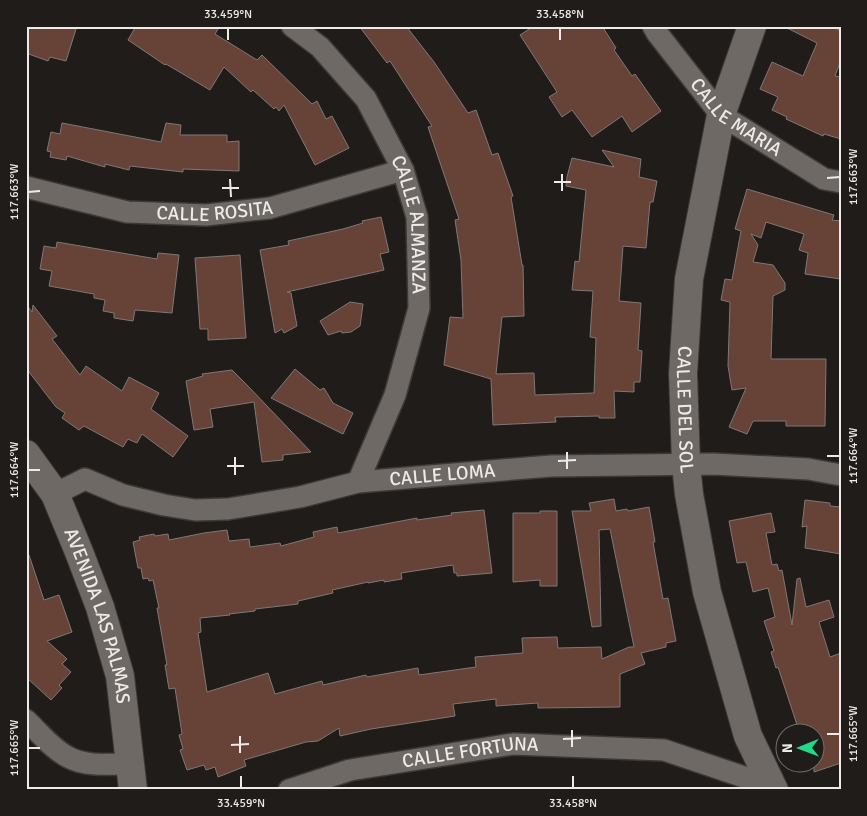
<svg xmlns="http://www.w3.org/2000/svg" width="867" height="816" font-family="Signika,sans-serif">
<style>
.building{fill:#674237;stroke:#7f7876}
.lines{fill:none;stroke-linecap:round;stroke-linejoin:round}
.minor-casing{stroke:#3c3937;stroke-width:24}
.tertiary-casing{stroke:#3c3937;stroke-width:30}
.minor{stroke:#6e6965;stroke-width:21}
.tertiary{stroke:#6e6965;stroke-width:28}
.ticks{fill:none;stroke:#edeae8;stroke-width:2}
.labels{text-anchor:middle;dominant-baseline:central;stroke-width:4;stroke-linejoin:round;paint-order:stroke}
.street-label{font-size:19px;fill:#edeae8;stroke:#201c19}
.neatline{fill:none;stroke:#edeae8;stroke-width:2}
.ticks-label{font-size:12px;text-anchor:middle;fill:#edeae8}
</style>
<rect width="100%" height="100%" fill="#201c19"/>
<g class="building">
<polygon points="26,26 77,26 66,61 50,57 48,61 26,53"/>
<polygon points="136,26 220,26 215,34 257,60 262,55 312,104 317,101 326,119 332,116 349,148 315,165 284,105 279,111 276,107 274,109 253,90 251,92 224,67 210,90 166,64 165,65 128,40"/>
<polygon points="359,26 406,26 434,62 468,113 476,110 492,155 498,153 513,196 511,197 522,265 523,265 524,316 502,317 496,374 534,373 535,395 594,393 596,338 590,337 593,291 572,290 575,261 579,262 586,190 566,186 567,177 572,158 614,167 602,150 641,159 639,177 657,181 653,202 650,202 646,248 623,246 619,301 641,303 638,350 642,351 640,382 634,382 634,392 614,391 615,418 599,418 599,416 555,417 556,422 493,425 491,379 444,365 450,317 463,318 461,260 455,220 459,219 428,127 432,126 390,61 387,63"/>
<polygon points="534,26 602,26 616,48 614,50 632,76 635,74 661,111 632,132 622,116 592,137 572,110 562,117 549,97 557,92 520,35"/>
<polygon points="783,26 831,26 841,31 841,60 835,76 841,77 841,139 824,134 823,136 786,119 787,117 772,110 778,97 760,89 772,62 803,76 817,43"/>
<polygon points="62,123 161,142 166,123 181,125 180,135 227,135 227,142 239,141 239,171 183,169 183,172 130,166 129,170 105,164 105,167 67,156 66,160 50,157 51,152 47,151 51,132 60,134"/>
<polygon points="747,189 834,215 832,220 841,221 841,279 805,274 808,253 799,250 804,234 766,222 761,238 751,234 758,245 753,262 773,265 785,283 785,290 773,296 771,359 826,359 825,426 786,426 786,421 753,421 747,434 729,427 746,388 732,390 728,366 730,302 721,300 725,279 732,280 741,231 735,229"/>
<polygon points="381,217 389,252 380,254 384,270 287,292 291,293 297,326 284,333 282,329 275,333 260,250 289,245 288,241 343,229 363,223 362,221"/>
<polygon points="57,242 157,259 158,253 179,255 172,313 135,310 133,321 114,318 114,313 103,311 105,300 94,298 94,294 49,286 52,271 40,269 44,246 56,248"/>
<polygon points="240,255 246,338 208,340 208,329 200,329 195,258"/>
<polygon points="350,302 363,304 360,326 351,332 342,333 341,331 328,335 320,321"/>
<polygon points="26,304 32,312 33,305 57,336 52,339 80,375 86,366 122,391 129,377 159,393 151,409 188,436 173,457 142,434 137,443 128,439 123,447 84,426 79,430 62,418 65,413 56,407 26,368"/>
<polygon points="295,369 320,390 324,388 333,403 353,413 343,434 271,398"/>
<polygon points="232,370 246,384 311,452 283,455 283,460 262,462 254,402 210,409 213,427 194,430 186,381 203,376 202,374"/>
<polygon points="614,499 616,511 627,509 628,511 649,507 655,542 653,542 663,599 668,598 676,641 666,643 666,647 641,653 645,664 620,674 620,707 538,708 538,703 496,706 496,699 453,704 455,716 371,729 340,736 339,728 318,741 306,742 244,760 246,766 218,777 215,767 206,770 204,765 187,770 180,750 183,749 179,735 182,734 175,688 169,689 165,665 167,665 157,608 159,608 153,580 149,581 148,578 143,579 141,568 138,568 133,542 140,540 139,537 154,534 155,536 168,534 169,540 204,533 227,530 229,541 249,539 250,547 280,543 281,546 314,537 313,532 337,527 338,533 417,518 417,520 452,515 451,513 484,510 492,573 457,576 457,573 454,573 453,565 401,573 402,579 384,582 384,580 368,583 368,582 332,590 333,593 298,601 298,604 255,609 255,611 229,614 230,615 200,618 201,632 198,633 207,692 268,673 275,694 322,681 323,685 366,675 367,677 418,668 419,675 476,667 475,657 523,653 522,638 557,637 558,648 601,647 602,659 629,647 634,647 610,529 599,530 601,626 592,627 572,511 591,511 589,503"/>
<polygon points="805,500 830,503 830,506 841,507 841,554 805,548 807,526 802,527"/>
<polygon points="540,511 557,511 557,586 540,586 540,580 513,582 513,513 540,513"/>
<polygon points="771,513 775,532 766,533 772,565 777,564 779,571 782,570 792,625 797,579 800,578 806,607 829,600 834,617 819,622 830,657 841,653 841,763 814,772 814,734 800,734 778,667 776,668 771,652 774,651 764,621 775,617 768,588 753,592 746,562 737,563 729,521"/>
<polygon points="29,555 44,600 59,595 72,632 47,641 67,659 62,664 71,672 59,685 62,688 51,700 26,677 26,556"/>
</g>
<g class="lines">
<g class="minor-casing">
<g id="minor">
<path id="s1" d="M 292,26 L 320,47 L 366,99 L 403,170 L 417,217 L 419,308 L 395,395 L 358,482"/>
<path id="s2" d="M 653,26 L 657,33 L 721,115 L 824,179 L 841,182"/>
<path id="s3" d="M 26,187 L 127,212 L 206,215 L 270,208 L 403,170"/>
<path id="s4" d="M 55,494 L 85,479 L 123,495 L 164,505 L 195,510 L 228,509 L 300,497 L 358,482 L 551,466 L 713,464 L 808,469 L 841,475"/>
<path d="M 26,720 C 39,732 52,749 68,757 C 86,767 111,764 131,764"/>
<path id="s5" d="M 289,790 L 350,770 L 513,744 L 664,750 L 747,778 L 768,790"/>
</g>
</g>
<g class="tertiary-casing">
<g id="tertiary">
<path id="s6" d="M 752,26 L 721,115 L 689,279 L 683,373 L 686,464 L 689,494 L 707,592 L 748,736 L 774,790"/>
<path id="s7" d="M 26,454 L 55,494 L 79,552 L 100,607 L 120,676 L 133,790"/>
</g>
</g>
<use href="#minor" class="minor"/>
<use href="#tertiary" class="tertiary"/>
</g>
<path class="ticks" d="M 228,28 L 228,40M 560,28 L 560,40M 562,174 L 562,191M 827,178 L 840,177M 230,179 L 231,197M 554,182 L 571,182M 222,188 L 239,188M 28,192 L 40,191M 567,452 L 567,469M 827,456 L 840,456M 235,457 L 235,475M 558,461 L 576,460M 227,466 L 244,466M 28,470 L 40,470M 572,730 L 572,747M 827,734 L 840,734M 240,736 L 240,753M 563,739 L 581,738M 231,745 L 249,744M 28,748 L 40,748M 241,776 L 241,788M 573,776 L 573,788"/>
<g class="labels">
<g class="street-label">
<text stroke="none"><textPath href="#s2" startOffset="125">CALLE MARIA</textPath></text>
<text stroke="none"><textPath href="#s3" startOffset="192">CALLE ROSITA</textPath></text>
<text stroke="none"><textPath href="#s1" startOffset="240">CALLE ALMANZA</textPath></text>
<text stroke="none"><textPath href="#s6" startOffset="392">CALLE DEL SOL</textPath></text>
<text stroke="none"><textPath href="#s4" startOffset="399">CALLE LOMA</textPath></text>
<text stroke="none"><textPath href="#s7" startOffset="179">AVENIDA LAS PALMAS</textPath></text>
<text stroke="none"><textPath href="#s5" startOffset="186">CALLE FORTUNA</textPath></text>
</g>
</g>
<rect width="867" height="816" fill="none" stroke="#201c19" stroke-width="55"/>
<g transform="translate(800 748) rotate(269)"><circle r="24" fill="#201c19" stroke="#726e6c"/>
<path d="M0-4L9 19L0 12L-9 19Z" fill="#23d886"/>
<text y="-8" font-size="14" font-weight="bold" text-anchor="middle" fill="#edeae8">N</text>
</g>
<rect x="28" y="28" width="812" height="760" class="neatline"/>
<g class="ticks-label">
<text x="228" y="18">33.459°N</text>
<text x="560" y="18">33.458°N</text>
<text transform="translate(853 177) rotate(-90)" y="4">117.663°W</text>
<text transform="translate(14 192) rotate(-90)" y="4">117.663°W</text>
<text transform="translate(853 456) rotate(-90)" y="4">117.664°W</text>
<text transform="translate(14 470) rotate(-90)" y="4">117.664°W</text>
<text transform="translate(853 734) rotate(-90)" y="4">117.665°W</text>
<text transform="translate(14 748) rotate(-90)" y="4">117.665°W</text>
<text x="241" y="807">33.459°N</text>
<text x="573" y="807">33.458°N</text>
</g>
</svg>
